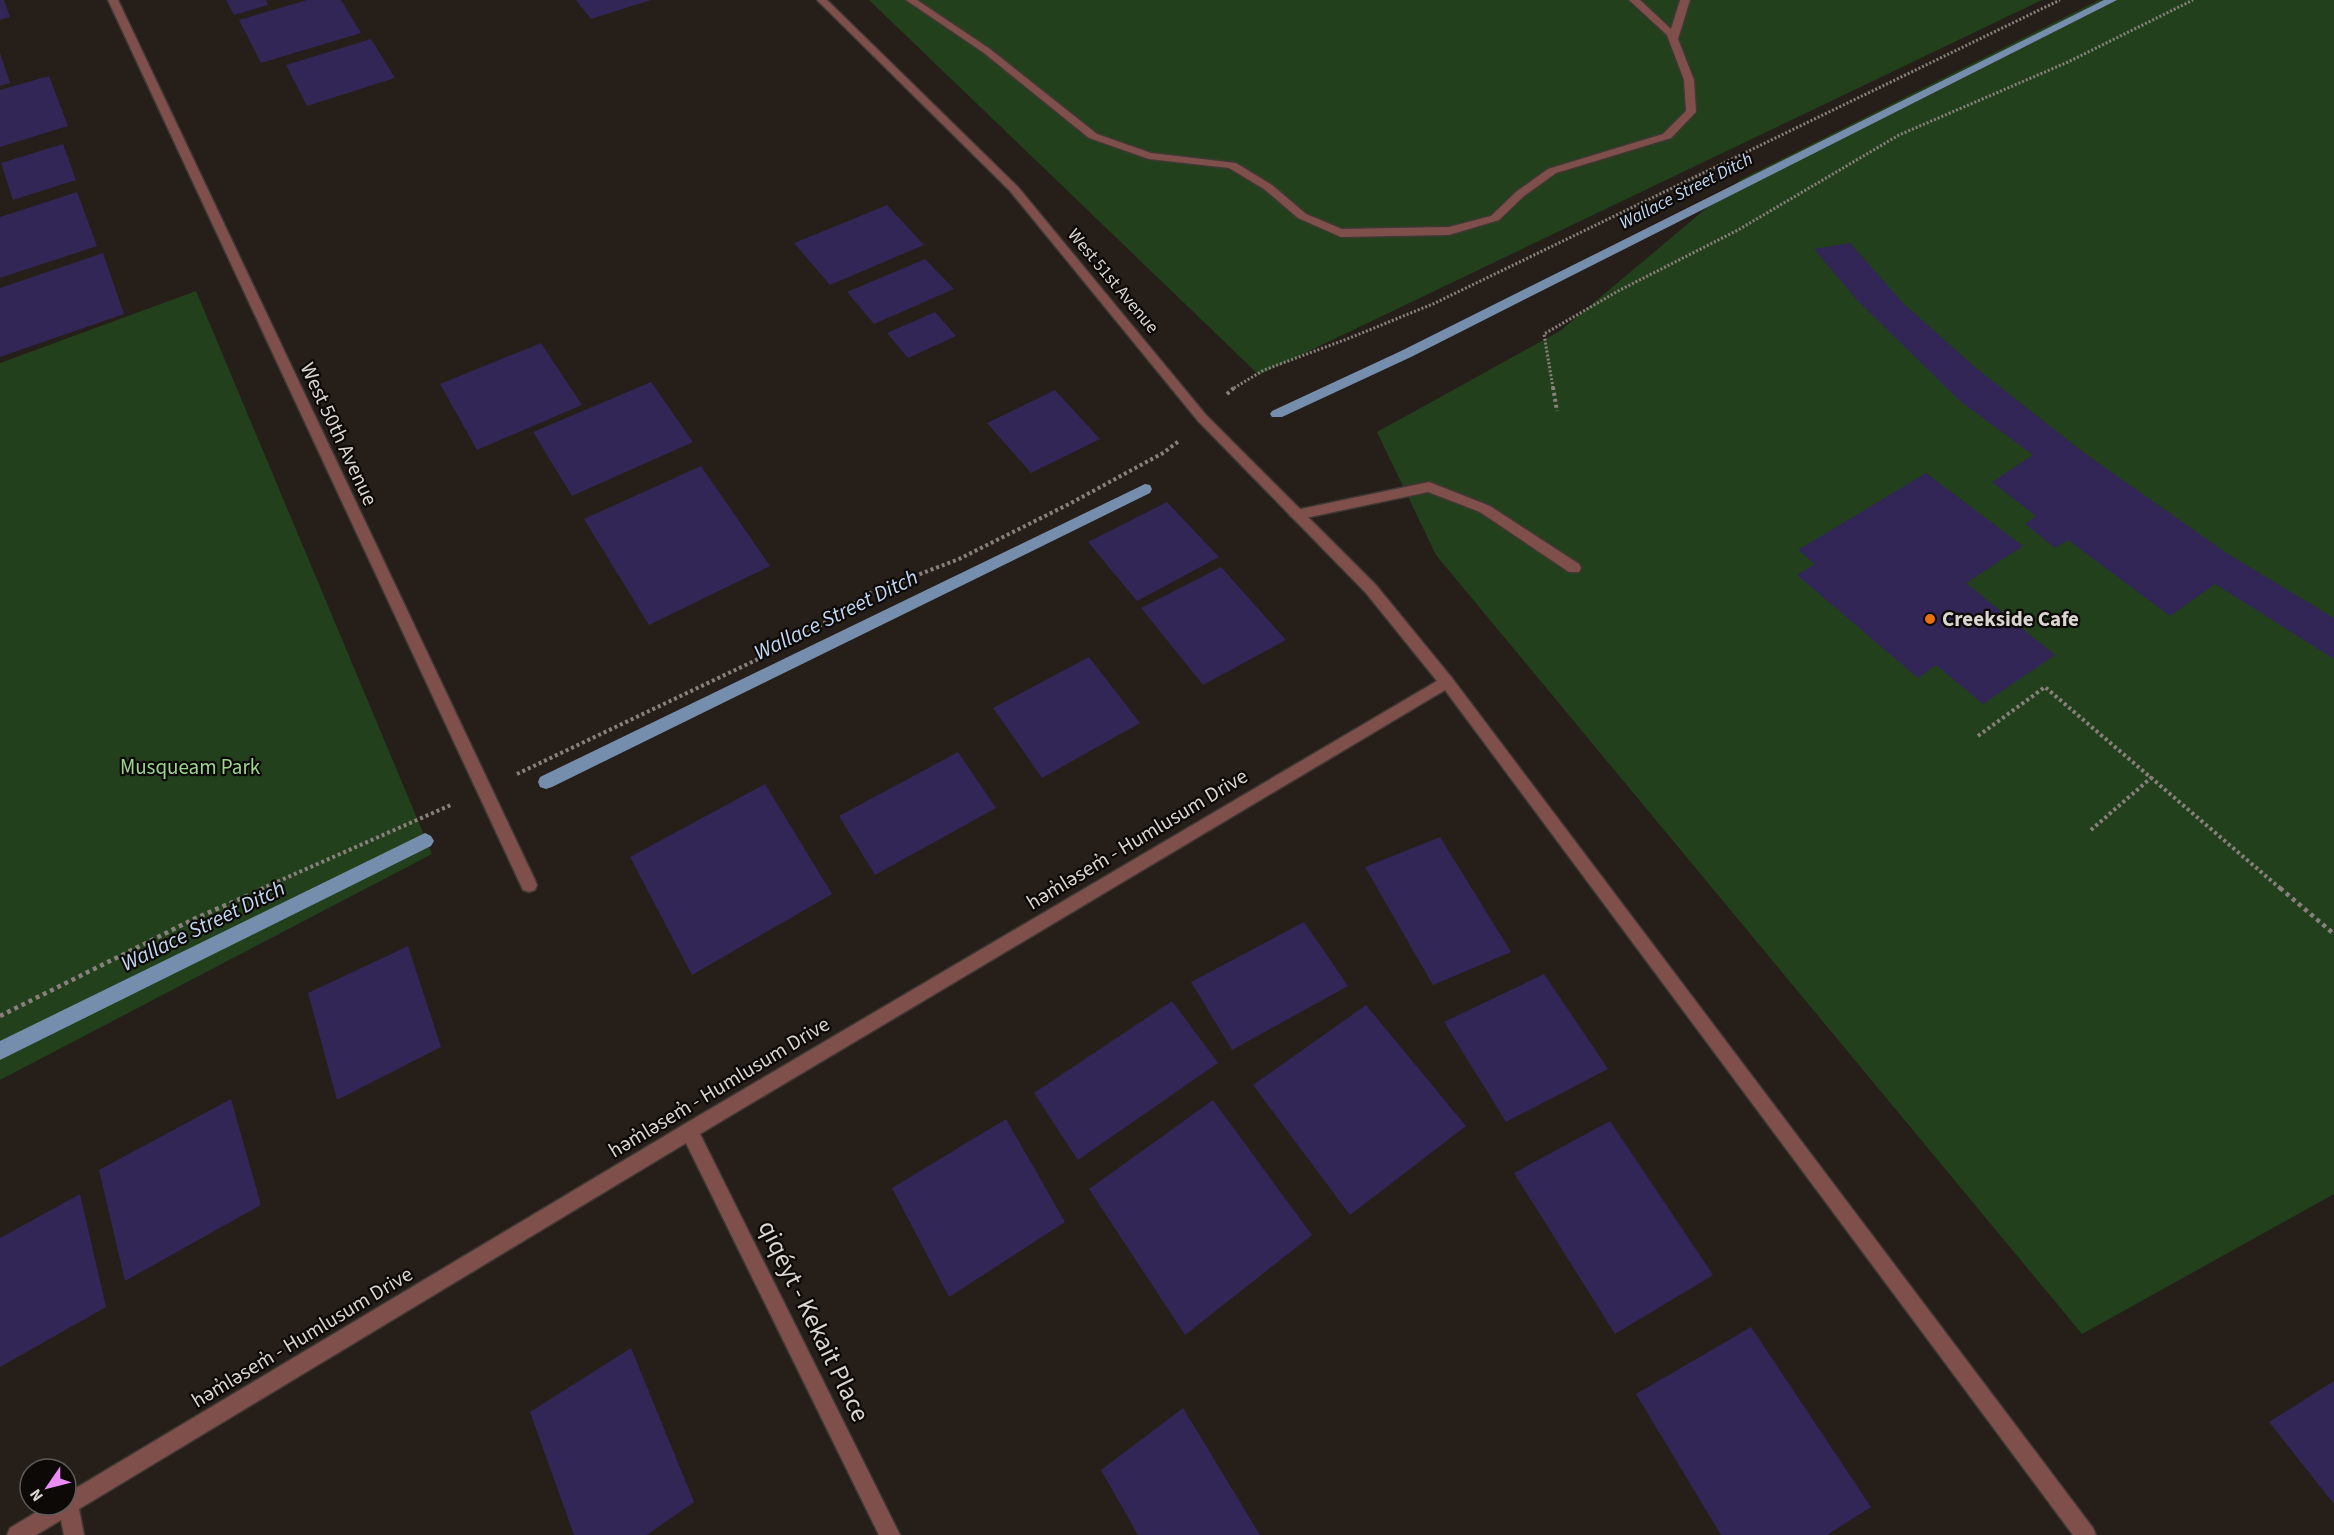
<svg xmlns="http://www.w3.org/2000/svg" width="2334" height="1535" font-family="'Source Sans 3',sans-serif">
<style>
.green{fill:#23401c}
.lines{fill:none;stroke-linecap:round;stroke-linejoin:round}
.stream{fill:#768ead;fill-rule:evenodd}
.building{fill:#312656}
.service-casing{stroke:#3f3833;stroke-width:3}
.minor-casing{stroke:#3f3833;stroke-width:3}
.path-far2{stroke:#87807c;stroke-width:3;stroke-dasharray:2 2;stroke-linecap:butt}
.path-far1{stroke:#87807c;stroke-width:4;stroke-dasharray:3 3;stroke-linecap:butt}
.path{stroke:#87807c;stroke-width:4.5;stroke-dasharray:4 4;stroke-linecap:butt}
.service{fill:#7f4f4c;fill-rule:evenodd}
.minor{fill:#7f4f4c;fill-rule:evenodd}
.food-dot{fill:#e8710a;stroke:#0c0907;stroke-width:2}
.labels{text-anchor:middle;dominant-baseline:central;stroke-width:4.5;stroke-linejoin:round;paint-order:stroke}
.far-water-label{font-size:18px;font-style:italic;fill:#c1d7f3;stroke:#0c0907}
.far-street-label{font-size:18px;fill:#dbd5d1;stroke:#0c0907}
.street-label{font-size:21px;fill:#dbd5d1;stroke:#0c0907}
.poi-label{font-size:21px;font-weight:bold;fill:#dbd5d1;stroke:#0c0907;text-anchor:start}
.park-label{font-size:21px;fill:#9cd68e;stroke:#0c0907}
.water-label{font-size:22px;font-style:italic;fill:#c1d7f3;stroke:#0c0907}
.near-street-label{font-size:26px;fill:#dbd5d1;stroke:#0c0907}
</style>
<rect width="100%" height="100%" fill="#261e19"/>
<g class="green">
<polygon points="869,0 2042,0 1259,375"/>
<polygon points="2099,0 2334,0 2334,1194 2082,1334 1436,555 1377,432 1560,331 1740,180"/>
<polygon points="196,291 432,854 0,1080 0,363"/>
</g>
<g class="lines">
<g class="stream">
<polygon points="2104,0 2117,0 1411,357 1282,417 1272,417 1270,414 1272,411 1401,351"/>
<polygon points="1145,484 1150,485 1152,489 1150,493 552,787 546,789 540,787 538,782 540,777"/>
<polygon points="425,833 431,836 434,841 431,846 0,1060 0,1041"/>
</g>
</g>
<g class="building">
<polygon points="0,0 4,0 10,17 0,20"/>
<polygon points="226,0 266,0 268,5 234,15"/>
<polygon points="307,0 341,0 361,33 261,63 239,20"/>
<polygon points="576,0 651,0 591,19"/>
<polygon points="371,39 395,78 307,106 286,65"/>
<polygon points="0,53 10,83 0,86"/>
<polygon points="49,76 68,126 0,147 0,90"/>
<polygon points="63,144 76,180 13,200 1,163"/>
<polygon points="77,192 97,246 0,278 0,217"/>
<polygon points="887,205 924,245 830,285 794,243"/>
<polygon points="1850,243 1903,303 1976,368 2087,455 2228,554 2334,618 2334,659 2215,584 2170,616 2068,540 2055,548 2025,524 2036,516 1992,482 2033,455 1960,401 1857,300 1814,249"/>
<polygon points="103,253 124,314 0,357 0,288"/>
<polygon points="925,259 954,289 874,324 847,292"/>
<polygon points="935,312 956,336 908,358 887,333"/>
<polygon points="541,343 582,405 477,450 440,384"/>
<polygon points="651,382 693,442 572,496 533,432"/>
<polygon points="1055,390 1100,439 1031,473 987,423"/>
<polygon points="701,466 770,566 649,625 584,519"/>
<polygon points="1926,473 2023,546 1966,583 2055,655 1983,704 1936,665 1918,678 1797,575 1815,564 1798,550"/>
<polygon points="1167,502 1219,557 1137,601 1088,542"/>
<polygon points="1221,567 1286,640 1203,685 1141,608"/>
<polygon points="1089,657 1140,723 1042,778 993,708"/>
<polygon points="958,752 996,808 875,875 839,816"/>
<polygon points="765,784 832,894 692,975 630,857"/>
<polygon points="1440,837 1511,952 1433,985 1365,867"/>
<polygon points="1304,922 1348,986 1232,1050 1191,982"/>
<polygon points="408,946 441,1047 337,1100 308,993"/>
<polygon points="1544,974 1608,1069 1506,1122 1444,1022"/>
<polygon points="1172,1001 1218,1063 1078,1160 1034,1093"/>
<polygon points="1366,1005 1466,1126 1350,1215 1253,1085"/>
<polygon points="231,1099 261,1205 125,1281 99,1170"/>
<polygon points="1213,1100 1312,1235 1185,1335 1089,1189"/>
<polygon points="1006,1119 1065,1222 949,1297 892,1188"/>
<polygon points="1610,1121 1713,1275 1615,1334 1514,1173"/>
<polygon points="80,1194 106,1307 0,1367 0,1238"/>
<polygon points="1751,1327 1871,1507 1827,1535 1721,1535 1636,1394"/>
<polygon points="631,1348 694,1502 647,1535 574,1535 530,1412"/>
<polygon points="2334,1381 2334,1504 2269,1422"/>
<polygon points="1183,1408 1260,1535 1138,1535 1101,1470"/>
</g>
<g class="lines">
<g class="service-casing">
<g id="service">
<polygon points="906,0 917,0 990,49 1097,134 1151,153 1236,163 1272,185 1306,214 1342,229 1449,227 1491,216 1516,192 1548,169 1663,134 1686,111 1684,80 1667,35 1629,0 1640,0 1671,29 1680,0 1690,0 1678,39 1694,80 1696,112 1671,138 1556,173 1524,196 1499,220 1449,235 1341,237 1298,218 1264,189 1229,168 1149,159 1089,138 984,53"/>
<polygon points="1429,482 1490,506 1579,564 1581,568 1579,572 1569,572 1480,512 1428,492 1296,520 1289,515 1296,510"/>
</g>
</g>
<g class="minor-casing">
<g id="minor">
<polygon points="108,0 118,0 535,880 537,885 535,890 529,892 523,890"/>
<polygon points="817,0 827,0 1018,187 1206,415 1376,585 1452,678 2093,1528 2096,1535 2073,1535 1445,690 700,1134 900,1535 879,1535 686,1143 79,1509 84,1535 64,1535 61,1520 36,1535 7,1535 10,1528 48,1505 66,1505 66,1494 683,1125 1437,681 1366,593 1198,421 1010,191"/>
</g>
</g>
<g class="path-far2">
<polyline points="1234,388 1264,370 1347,339 1433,304 2060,0"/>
<polyline points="1553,388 1544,334 1620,290 1738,230 1899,135 2068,62 2193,0"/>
</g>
<g class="path-far1">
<polyline points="1553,387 1557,411"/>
<polyline points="1227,394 1235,387"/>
<polyline points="1978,736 2045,687 2281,889"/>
<polyline points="517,774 796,641 871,593 959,559 1071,503 1163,453 1179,441"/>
<polyline points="2091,830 2152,777"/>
<polyline points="261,889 453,804"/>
</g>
<g class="path">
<polyline points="2280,888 2334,934"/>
<polyline points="0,1016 196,918 265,888"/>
</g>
<use href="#service" class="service"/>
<use href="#minor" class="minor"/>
</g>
<circle class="food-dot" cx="1930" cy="619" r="6"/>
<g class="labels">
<g class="far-water-label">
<text transform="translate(1686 191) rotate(-27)">Wallace Street Ditch</text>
</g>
<g class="far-street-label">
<text transform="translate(1113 281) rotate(50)">West 51st Avenue</text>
</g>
<g class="street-label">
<text transform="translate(339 434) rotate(65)">West 50th Avenue</text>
<text transform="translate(1137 839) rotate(-31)">həm̓ləsem̓ - Humlusum Drive</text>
<text transform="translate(719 1087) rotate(-31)">həm̓ləsem̓ - Humlusum Drive</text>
<text transform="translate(302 1337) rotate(-31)">həm̓ləsem̓ - Humlusum Drive</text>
</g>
<g class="poi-label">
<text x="1942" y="619">Creekside Cafe</text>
</g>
<g class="park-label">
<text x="190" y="767">Musqueam Park</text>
</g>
<g class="water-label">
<text transform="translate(836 615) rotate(-26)">Wallace Street Ditch</text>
<text transform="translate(203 926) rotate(-26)">Wallace Street Ditch</text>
</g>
<g class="near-street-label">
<text transform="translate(814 1321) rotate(64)">qiqéyt - Kekait Place</text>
</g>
</g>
<g transform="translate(48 1487) rotate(235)"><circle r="28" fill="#0c0907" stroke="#5f5b58" stroke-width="1.5"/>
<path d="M0-4.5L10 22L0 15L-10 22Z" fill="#ed8cf9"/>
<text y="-9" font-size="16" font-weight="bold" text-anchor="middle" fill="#dbd5d1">N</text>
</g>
</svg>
